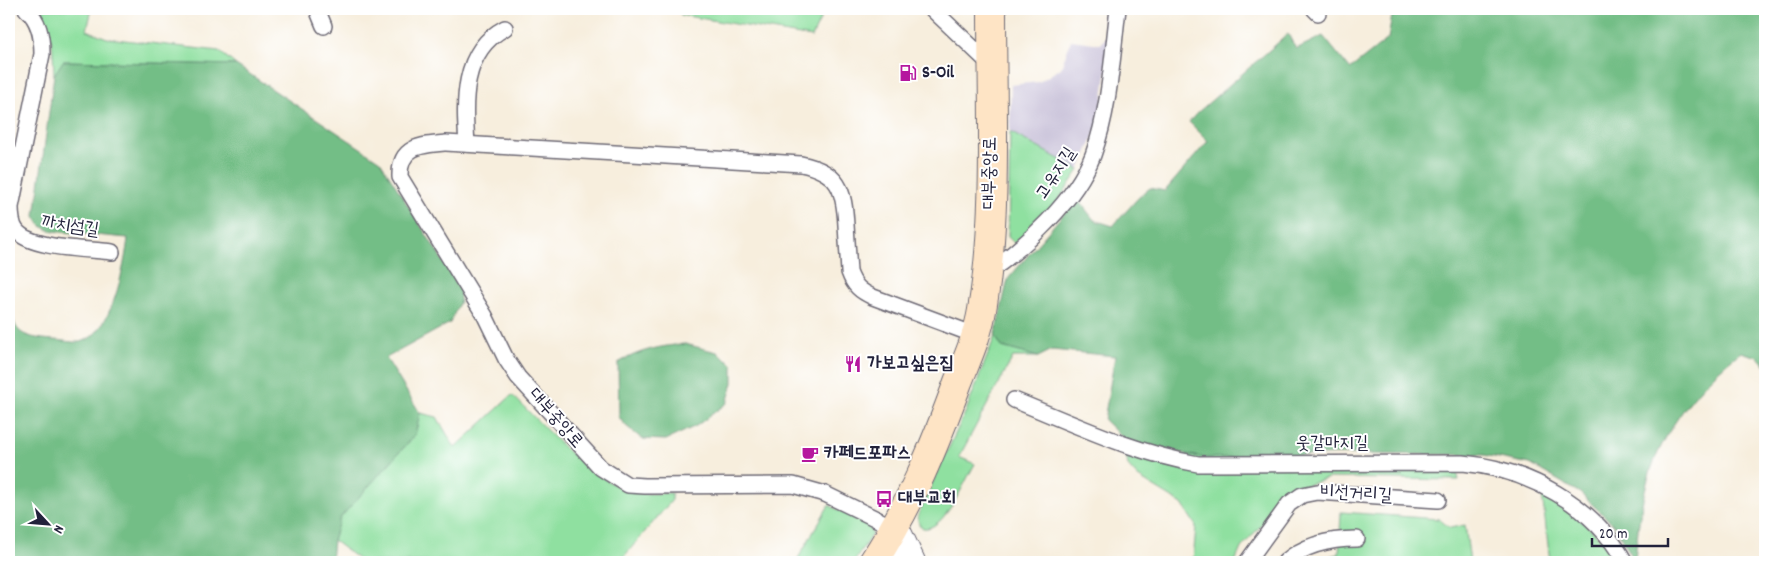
<svg xmlns="http://www.w3.org/2000/svg" width="1774" height="571" font-family="Dekko,'Poor Story',sans-serif">
<style>
.industrial{fill:#c7c0d8}
.green{fill:#8fe0a0;stroke:#58816e}
.forest{fill:#73be86;stroke:#4a7060}
.lines{fill:none;stroke-linecap:round;stroke-linejoin:round}
.lane-casing{stroke:#6d6974;stroke-width:18}
.street-casing{stroke:#6d6974;stroke-width:30}
.secondary-casing{stroke:#6d6974;stroke-width:30}
.lane{stroke:#fff;stroke-width:15}
.street{stroke:#fff;stroke-width:28}
.secondary{stroke:#fee4c5;stroke-width:28}
.labels{text-anchor:middle;dominant-baseline:central;stroke-width:4;stroke-linejoin:round;paint-order:stroke}
.poi-label{font-size:18px;font-weight:bold;fill:#22223b;stroke:#fff;text-anchor:start}
.street-label{font-size:18px;fill:#22223b;stroke:#fff}
</style>
<rect width="100%" height="100%" fill="#fff"/>
<filter id="ink" filterUnits="userSpaceOnUse"><feTurbulence type="fractalNoise" baseFrequency=".02" numOctaves="2"/><feDisplacementMap in="SourceGraphic" scale="10" xChannelSelector="R" yChannelSelector="G"/><feConvolveMatrix kernelMatrix="1 2 1 2 8 2 1 2 1" color-interpolation-filters="sRGB"/></filter>
<filter id="wash" filterUnits="userSpaceOnUse"><feTurbulence type="fractalNoise" baseFrequency=".0096" numOctaves="4" result="noise"/><feDisplacementMap in="SourceGraphic" scale="20" xChannelSelector="R" yChannelSelector="G"/><feGaussianBlur stdDeviation="1.12" result="paint"/><feColorMatrix in="noise" values="0 0 0 0 0 0 0 0 0 0 0 0 0 0 0 0 0 1.4 0 .05"/><feComposite in="paint" operator="in"/></filter>
<g filter="url(#wash)">
<rect width="100%" height="100%" fill="#f7eedd"/>
<polygon class="industrial" points="1112,28 1100,121 1079,170 1010,132 1011,85 1039,82 1061,68 1071,40 1101,44"/>
<g class="green">
<path d="M 34,9 L 92,9 L 87,30 L 107,38 L 219,51 L 236,65 L 64,61 L 54,75 C 53,52 54,25 34,9 Z"/>
<polygon points="677,9 825,9 812,37 681,15"/>
<polygon points="1010,132 1079,170 1053,208 1015,244 1008,237"/>
<path d="M 995,336 L 1002,347 L 1038,357 L 1013,357 L 959,457 L 975,464 C 965,480 944,532 923,528 L 919,525 L 918,517 L 922,505 L 966,411 Z"/>
<path d="M 512,395 C 546,427 587,480 634,492 C 645,495 660,493 672,493 L 672,500 L 621,560 L 605,562 L 362,562 L 333,540 L 339,518 L 415,435 L 420,413 L 437,417 L 455,448 Z"/>
<polygon points="1126,453 1456,468 1459,480 1329,478 1284,492 1263,523 1241,548 1235,562 1193,562 1196,526 1182,504 1138,477 1128,466"/>
<path d="M 1542,494 C 1571,511 1600,532 1618,562 L 1550,562 Z"/>
<polygon points="829,505 870,527 872,534 854,562 796,562"/>
<polygon points="1341,512 1439,519 1450,528 1465,525 1470,562 1307,562 1339,554"/>
</g>
<g class="forest">
<path d="M 1393,9 L 1765,9 L 1765,365 L 1758,357 L 1741,352 C 1701,381 1662,431 1648,479 C 1640,507 1637,534 1635,562 L 1615,526 L 1580,493 L 1530,464 L 1484,455 L 1354,454 L 1205,458 L 1127,442 L 1104,420 L 1115,356 L 1052,350 L 1038,357 L 1002,347 L 995,336 L 1008,279 L 1077,198 L 1094,220 L 1113,226 L 1138,198 L 1150,188 L 1165,191 L 1208,141 L 1189,122 L 1197,113 L 1288,34 L 1296,49 L 1323,36 L 1350,69 L 1388,39 Z"/>
<path d="M 63,61 L 236,65 L 380,161 L 460,288 L 460,301 L 450,323 L 386,358 L 420,413 L 415,435 L 340,518 L 333,540 L 331,562 L 9,562 L 9,302 C 13,310 12,321 17,328 C 23,338 43,339 53,340 C 61,340 72,343 80,342 C 112,336 125,264 128,238 L 51,231 L 41,226 L 35,216 L 54,75 Z"/>
<path d="M 685,344 L 717,352 L 733,365 L 733,383 L 727,403 L 696,426 L 666,440 L 642,439 L 625,425 L 619,417 L 618,363 C 640,350 660,346 685,344 Z"/>
</g>
</g>
<g filter="url(#ink)">
<g class="lines">
<g class="lane-casing">
<g id="lane">
<path d="M 26,9 C 39,20 42,36 42,54 L 11,207 C 11,215 11,223 16,230 C 29,249 89,249 112,252"/>
<polyline points="317,9 324,26"/>
<polyline points="932,9 992,66"/>
<polyline points="1314,9 1318,13"/>
<path d="M 467,144 C 464,103 461,51 505,28"/>
<path d="M 987,273 C 1026,246 1076,200 1093,155 C 1110,108 1112,57 1118,9"/>
<path d="M 1014,400 C 1074,424 1134,453 1198,464 L 1463,463 C 1527,469 1593,504 1625,562"/>
<path d="M 895,528 L 825,494 L 793,485 L 645,486 L 628,485 L 601,468 L 518,377 L 506,359 L 485,316 L 400,177 C 399,146 421,145 446,143 L 801,164 C 839,172 844,189 846,225 C 847,241 848,257 849,272 C 854,286 860,291 873,297 L 975,335"/>
<polyline points="1247,562 1289,504 1302,495 1317,492 1438,500"/>
<path d="M 1285,562 C 1305,544 1330,539 1357,539"/>
</g>
</g>
<g class="street-casing">
<polyline id="street" points="895,528 911,562"/>
</g>
<g class="secondary-casing">
<path id="secondary" d="M 873,562 C 910,506 935,445 958,382 C 967,359 978,335 982,310 C 998,216 992,105 992,9"/>
</g>
<use href="#lane" class="lane"/>
<use href="#street" class="street"/>
<use href="#secondary" class="secondary"/>
</g>
</g>
<defs>
<g id="fuel-bare" transform="scale(1.35)"><path d="M-5.5-6h7V0h2V4h1.3V-2.5L3-4.5l.8-.8L6-3V5H2.5V1h-1V6h-7ZM-4.2-4.7v3.2H.2V-4.7Z" fill="#b5179e" stroke="#fff" stroke-width="2.5" paint-order="stroke"/></g>
<g id="restaurant-bare" transform="scale(1.35)"><path d="M-5-6h1v4h1v-4h1v4h1v-4h1v5L-1.5 .5V6h-2V.5L-5-1ZM5-6V6H3V1.5H1.5Q1.5-4 5-6Z" fill="#b5179e" stroke="#fff" stroke-width="2.5" paint-order="stroke"/></g>
<g id="cafe-bare" transform="scale(1.35)"><path d="M-5.5-4.5H6V0H3Q3 3.5 0 3.5H-2.5Q-5.5 3.5-5.5 0ZM3-3.2v2h1.7v-2ZM-6 4.5H4V6H-6Z" fill="#b5179e" stroke="#fff" stroke-width="2.5" paint-order="stroke"/></g>
<g id="bus-bare" transform="scale(1.35)"><path d="M-5-6H5V4H4V6H2V4H-2V6H-4V4H-5ZM-3.5-4V0h7V-4ZM-3.5 1.2v1.5H-2V1.2ZM2 1.2v1.5H3.5V1.2Z" fill="#b5179e" stroke="#fff" stroke-width="2.5" paint-order="stroke"/></g>
</defs>
<g fill-rule="evenodd">
<use href="#fuel-bare" x="908" y="73"/>
<use href="#restaurant-bare" x="853" y="364"/>
<use href="#cafe-bare" x="810" y="454"/>
<use href="#bus-bare" x="884" y="499"/>
</g>
<g class="labels">
<g class="poi-label">
<text x="922" y="73">S-Oil</text>
<text x="867" y="364">가보고싶은집</text>
<text x="824" y="454">카페드포파스</text>
<text x="898" y="499">대부교회</text>
</g>
<g class="street-label">
<text transform="translate(991 173) rotate(-89)">대부중앙로</text>
<text transform="translate(1057 174) rotate(-57)">고유지길</text>
<text transform="translate(70 227) rotate(9)">까치섬길</text>
<text transform="translate(555 419) rotate(49)">대부중앙로</text>
<text x="1332" y="444">웃갈마지길</text>
<text transform="translate(1356 495) rotate(3)">비선거리길</text>
</g>
</g>
<rect width="1774" height="571" fill="none" stroke="#fff" stroke-width="30"/>
<g transform="translate(48 524) rotate(116)" stroke="#ffffff" stroke-width="4" paint-order="stroke">
<path d="M0-4L9 19L0 12L-9 19Z" fill="#22223b"/>
<text y="-8" font-size="14" font-weight="bold" text-anchor="middle" fill="#22223b">N</text>
</g>
<path d="M1592 538v8h76v-8" fill="none" stroke="#22223b" stroke-width="2.5"/>
<text x="1599" y="538" font-size="15" fill="#22223b" stroke="#ffffff" stroke-width="4" paint-order="stroke">20 m</text>
</svg>
